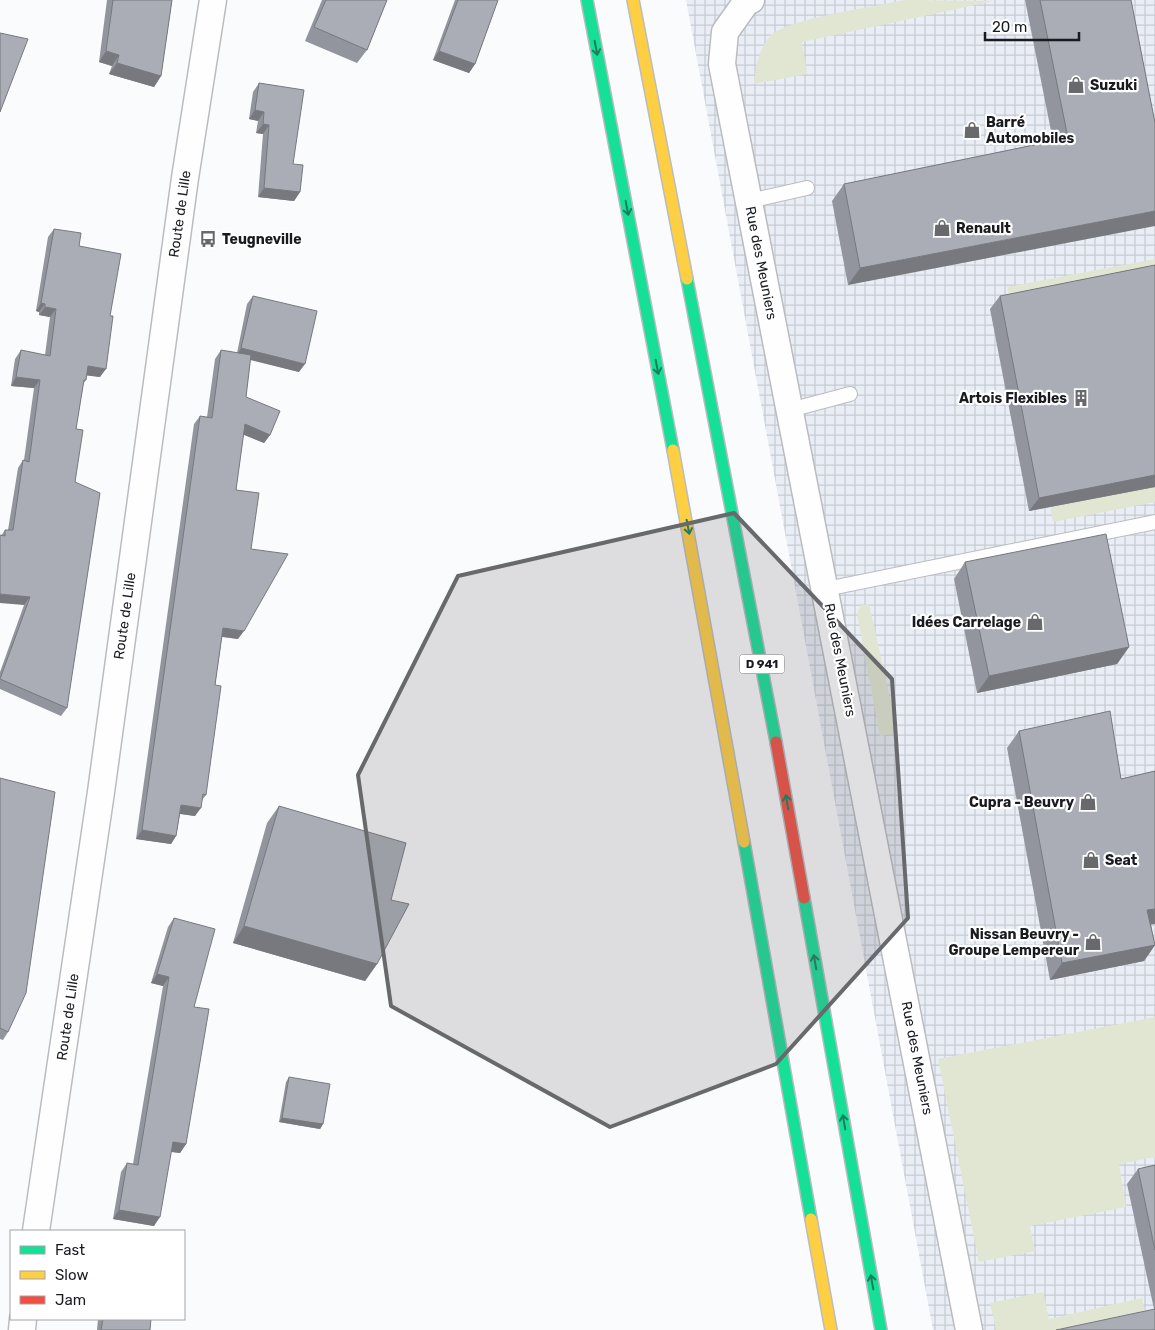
<svg xmlns="http://www.w3.org/2000/svg" width="1155" height="1330" font-family="Rubik,sans-serif">
<style>
.industrial{fill:url(#industrial-grid)}
.green{fill:#e1e6d3}
.lines{fill:none;stroke-linecap:round;stroke-linejoin:round}
.lane-casing{stroke:#bbbcc0;stroke-width:16}
.street-casing{stroke:#bbbcc0;stroke-width:29}
.fast-casing{stroke:#bbbcc0;stroke-width:14}
.slow-casing{stroke:#bbbcc0;stroke-width:14}
.jam-casing{stroke:#bbbcc0;stroke-width:14}
.lane{stroke:#fefeff;stroke-width:14}
.street{stroke:#fefeff;stroke-width:26}
.fast{stroke:#16e098;stroke-width:11}
.slow{stroke:#ffcf43;stroke-width:11}
.jam{stroke:#f24e42;stroke-width:11}
.wall{fill:#92959d}
.shaded-wall{fill:#77797f}
.building{fill:#aaadb6;stroke:#77797f}
.oneway{stroke:#187e5c}
.marked{fill:#68696d;fill-opacity:0.2;stroke:#68696d;stroke-width:4;stroke-linejoin:round}
.labels{text-anchor:middle;dominant-baseline:central;stroke-width:4.5;stroke-linejoin:round;paint-order:stroke}
.shield{fill:#fff;stroke:#5e5f63;stroke-width:1}
.shield-label{font-size:12px;font-weight:bold;fill:#191b20}
.poi-label{font-size:14px;font-weight:bold;fill:#191b20;stroke:#fff;text-anchor:start}
.street-label{font-size:14px;fill:#191b20;stroke:#fff}
</style>
<defs>
<pattern id="industrial-grid" width="8" height="8" patternUnits="userSpaceOnUse" patternTransform="scale(1.25)"><rect width="8" height="8" fill="#e9edf5"/><path d="M0 4h8M4 0v8" fill="none" stroke="#c7cbd2"/></pattern>
</defs>
<rect width="100%" height="100%" fill="#fafbfc"/>
<polygon class="industrial" points="686,0 1155,0 1155,1330 933,1330"/>
<g class="green">
<path d="M 905,0 L 994,1 L 802,42 L 807,74 L 754,84 C 756,66 758,52 769,37 C 783,19 879,6 905,0 Z"/>
<polygon points="1155,259 1155,277 1012,305 1007,287"/>
<polygon points="1155,486 1155,502 1053,522 1050,507"/>
<polygon points="869,604 898,733 880,736 857,614 861,605"/>
<polygon points="1155,1017 1155,1157 1119,1164 1126,1207 1030,1226 1035,1251 979,1262 938,1059"/>
<polygon points="1043,1292 1049,1319 1142,1298 1148,1323 1117,1330 996,1330 990,1303"/>
</g>
<g class="lines">
<g class="lane-casing">
<g id="lane">
<polyline points="749,201 807,188"/>
<polyline points="790,410 850,394"/>
<polyline points="826,589 1155,522"/>
</g>
</g>
<g class="street-casing">
<g id="street">
<polyline points="751,0 747,1 725,32 722,64 969,1330"/>
<polyline points="36,1231 101,792 185,178 213,0"/>
<polyline points="22,1330 23,1319"/>
</g>
</g>
<g class="fast-casing">
<g id="fast">
<polyline points="587,0 673,450"/>
<polyline points="687,279 776,742"/>
<polyline points="744,842 811,1219"/>
<polyline points="804,898 881,1330"/>
</g>
</g>
<g class="slow-casing">
<g id="slow">
<polyline points="633,0 687,279"/>
<polyline points="673,450 744,842"/>
<polyline points="811,1219 831,1330"/>
</g>
</g>
<g class="jam-casing">
<polyline id="jam" points="776,742 804,898"/>
</g>
<use href="#lane" class="lane"/>
<use href="#street" class="street"/>
<use href="#fast" class="fast"/>
<use href="#slow" class="slow"/>
<use href="#jam" class="jam"/>
</g>
<g class="wall">
<polygon points="107,0 172,0 161,76 154,87 109,74 112,66 99,62"/>
<polygon points="322,0 387,0 367,50 357,63 305,41"/>
<polygon points="455,0 498,0 475,64 469,73 433,60"/>
<polygon points="1025,0 1131,0 1155,123 848,285 832,201 844,184 1053,141"/>
<polygon points="259,83 293,164 300,192 294,201 258,197 263,134 256,133 258,121 249,119 253,92"/>
<polygon points="54,229 79,246 100,377 87,375 86,380 83,384 76,429 67,708 61,716 0,689 0,672 24,605 1,536 5,530 8,530 18,468 23,460 24,460 34,388 11,386 15,359 21,350 45,355 50,317 39,315 39,312 36,311 48,237"/>
<polygon points="1155,265 1155,487 1029,511 990,309 1000,296"/>
<polygon points="253,296 299,372 250,360 246,397 270,435 264,443 243,434 236,490 238,639 222,637 215,685 206,795 202,800 195,816 180,814 176,836 171,844 136,839 194,424 200,416 207,417 215,359 221,350 237,353 247,304"/>
<polygon points="965,562 1129,647 1117,664 977,693 954,579"/>
<polygon points="1019,731 1121,779 1155,771 1155,924 1151,924 1155,945 1144,961 1050,980 1007,748"/>
<polygon points="0,778 8,1032 3,1040 0,1039"/>
<polygon points="279,806 377,964 365,981 233,943 267,823"/>
<polygon points="174,918 194,1007 186,1144 180,1153 171,1152 154,1226 113,1219 121,1172 127,1163 133,1164 163,986 151,983 168,927"/>
<polygon points="289,1077 323,1124 320,1129 279,1122 286,1082"/>
<polygon points="1155,1165 1155,1330 1154,1309 1127,1184 1138,1169"/>
<polygon points="98,1319 151,1319 150,1330 97,1330"/>
</g>
<g class="shaded-wall">
<polygon points="106,51 119,55 112,66 99,62"/>
<polygon points="439,51 475,64 469,73 433,60"/>
<polygon points="117,63 161,76 154,87 109,74"/>
<polygon points="255,110 264,112 258,121 249,119"/>
<polygon points="263,124 269,125 263,134 256,133"/>
<polygon points="264,188 300,192 294,201 258,197"/>
<polygon points="1155,211 1155,226 848,285 860,268"/>
<polygon points="41,303 45,304 39,312 36,311"/>
<polygon points="45,307 56,309 50,317 39,315"/>
<polygon points="241,348 305,364 299,372 236,356"/>
<polygon points="88,366 106,369 100,377 82,375"/>
<polygon points="16,377 40,380 34,388 11,386"/>
<polygon points="245,424 270,435 264,443 239,433"/>
<polygon points="1155,475 1155,487 1029,511 1039,498"/>
<polygon points="0,594 30,597 24,605 0,603"/>
<polygon points="223,628 244,631 238,639 218,636"/>
<polygon points="1129,647 1117,664 977,693 989,676"/>
<polygon points="181,805 201,808 195,816 175,813"/>
<polygon points="142,830 176,836 171,844 136,839"/>
<polygon points="1155,909 1155,924 1135,927 1147,910"/>
<polygon points="244,926 377,964 365,981 233,943"/>
<polygon points="1155,945 1144,961 1050,980 1062,963"/>
<polygon points="157,974 169,977 163,986 151,983"/>
<polygon points="282,1118 323,1124 320,1129 279,1122"/>
<polygon points="173,1142 186,1144 180,1153 166,1151"/>
<polygon points="119,1210 160,1217 154,1226 113,1219"/>
</g>
<g class="building">
<polygon points="113,0 172,0 161,76 117,63 119,55 106,51"/>
<polygon points="326,0 387,0 367,50 314,27"/>
<polygon points="458,0 498,0 475,64 439,51"/>
<polygon points="1040,0 1131,0 1155,123 1155,211 860,268 844,184 1068,138"/>
<polygon points="0,33 28,39 0,112"/>
<polygon points="259,83 304,90 293,164 303,165 300,192 264,188 269,125 263,124 264,112 255,110"/>
<polygon points="54,229 81,233 79,246 121,254 110,316 113,316 106,369 88,366 86,380 84,380 76,429 83,430 75,482 100,493 67,708 0,679 30,597 0,594 0,535 5,536 5,530 13,530 23,460 29,462 40,380 16,377 21,350 50,356 56,309 45,307 45,304 41,303"/>
<polygon points="1155,265 1155,475 1039,498 1000,296"/>
<polygon points="253,296 317,311 305,364 241,348"/>
<polygon points="221,350 251,355 246,397 280,411 270,435 245,424 236,490 259,493 251,549 288,554 244,631 223,628 215,685 221,686 206,795 203,794 201,808 181,805 176,836 142,830 200,416 212,418"/>
<polygon points="1106,534 1129,647 989,676 965,562"/>
<polygon points="1110,711 1121,779 1155,771 1155,909 1147,910 1155,945 1062,963 1019,731"/>
<polygon points="0,778 55,792 26,993 8,1032 0,1028"/>
<polygon points="279,806 406,843 391,900 409,904 377,964 244,926"/>
<polygon points="174,918 215,929 194,1007 209,1009 186,1144 173,1142 160,1217 119,1210 127,1163 138,1165 169,977 157,974"/>
<polygon points="289,1077 330,1084 323,1124 282,1118"/>
<polygon points="1155,1165 1155,1250 1138,1169"/>
<polygon points="1155,1309 1155,1330 1056,1330"/>
<polygon points="103,1319 151,1319 150,1330 101,1330"/>
</g>
<defs><path id="oneway-shaft" d="M-6 0H5M1.5-3L5.5 0L1.5 3" fill="none" stroke-width="1.6" stroke-linecap="round" stroke-linejoin="round" transform="scale(1.25)"/></defs>
<g class="oneway">
<use href="#oneway-shaft" transform="translate(596 48) rotate(79)"/>
<use href="#oneway-shaft" transform="translate(627 208) rotate(79)"/>
<use href="#oneway-shaft" transform="translate(657 367) rotate(79)"/>
<use href="#oneway-shaft" transform="translate(688 527) rotate(79)"/>
<use href="#oneway-shaft" transform="translate(787 802) rotate(-100)"/>
<use href="#oneway-shaft" transform="translate(815 962) rotate(-100)"/>
<use href="#oneway-shaft" transform="translate(844 1122) rotate(-100)"/>
<use href="#oneway-shaft" transform="translate(872 1282) rotate(-100)"/>
</g>
<path class="marked" d="M 734,513 L 892,679 L 908,918 L 776,1064 L 610,1127 L 391,1006 L 358,775 L 458,576 Z"/>
<defs>
<g id="shop-bare" transform="scale(1.35)"><path d="M-5-2.5h2.3a2.7 3.5 0 0 1 5.4 0H5L5.5 6h-11ZM-1.5-2.5h3a1.5 2.3 0 0 0-3 0Z" fill="#68696d" stroke="#fff" stroke-width="2.5" paint-order="stroke"/></g>
<g id="bus-bare" transform="scale(1.35)"><path d="M-5-6H5V4H4V6H2V4H-2V6H-4V4H-5ZM-3.5-4V0h7V-4ZM-3.5 1.2v1.5H-2V1.2ZM2 1.2v1.5H3.5V1.2Z" fill="#68696d" stroke="#fff" stroke-width="2.5" paint-order="stroke"/></g>
<g id="building-bare" transform="scale(1.35)"><path d="M-4-6H4V6H1V3H-1V6H-4ZM-2.5-4.3h1.7v1.8h-1.7ZM.8-4.3h1.7v1.8H.8ZM-2.5-1h1.7V.8h-1.7ZM.8-1h1.7V.8H.8Z" fill="#68696d" stroke="#fff" stroke-width="2.5" paint-order="stroke"/></g>
</defs>
<g fill-rule="evenodd">
<use href="#shop-bare" x="1076" y="85"/>
<use href="#shop-bare" x="972" y="130"/>
<use href="#shop-bare" x="942" y="228"/>
<use href="#bus-bare" x="208" y="239"/>
<use href="#building-bare" x="1081" y="398"/>
<use href="#shop-bare" x="1035" y="622"/>
<use href="#shop-bare" x="1088" y="802"/>
<use href="#shop-bare" x="1091" y="860"/>
<use href="#shop-bare" x="1093" y="942"/>
</g>
<g class="labels">
<rect class="shield" x="739.5" y="654.5" width="45" height="19" rx="4"/>
<g class="shield-label">
<text x="762" y="664">D 941</text>
</g>
<g class="poi-label">
<text x="1090" y="85">Suzuki</text>
<text x="986" y="122">Barré<tspan x="986" dy="16">Automobiles</tspan></text>
<text x="956" y="228">Renault</text>
<text x="222" y="239">Teugneville</text>
<text x="1067" y="398" text-anchor="end">Artois Flexibles</text>
<text x="1021" y="622" text-anchor="end">Idées Carrelage</text>
<text x="1074" y="802" text-anchor="end">Cupra - Beuvry</text>
<text x="1105" y="860">Seat</text>
<text x="1079" y="934" text-anchor="end">Nissan Beuvry -<tspan x="1079" dy="16">Groupe Lempereur</tspan></text>
</g>
<g class="street-label">
<text transform="translate(180 214) rotate(-82)">Route de Lille</text>
<text transform="translate(761 263) rotate(79)">Rue des Meuniers</text>
<text transform="translate(125 616) rotate(-82)">Route de Lille</text>
<text transform="translate(840 660) rotate(79)">Rue des Meuniers</text>
<text transform="translate(68 1017) rotate(-82)">Route de Lille</text>
<text transform="translate(917 1058) rotate(79)">Rue des Meuniers</text>
</g>
</g>
<rect x="10" y="1230" width="175" height="90" fill="#ffffff" stroke="#a3a4a6"/>
<rect x="20" y="1246" width="25" height="8" fill="#16e098" stroke="#a3a4a6"/>
<text x="55" y="1255" font-size="15" fill="#191b20">Fast</text>
<rect x="20" y="1271" width="25" height="8" fill="#ffcf43" stroke="#a3a4a6"/>
<text x="55" y="1280" font-size="15" fill="#191b20">Slow</text>
<rect x="20" y="1296" width="25" height="8" fill="#f24e42" stroke="#a3a4a6"/>
<text x="55" y="1305" font-size="15" fill="#191b20">Jam</text>
<path d="M985 32v8h94v-8" fill="none" stroke="#191b20" stroke-width="2.5"/>
<text x="992" y="32" font-size="15" fill="#191b20" stroke="#ffffff" stroke-width="4" paint-order="stroke">20 m</text>
</svg>
